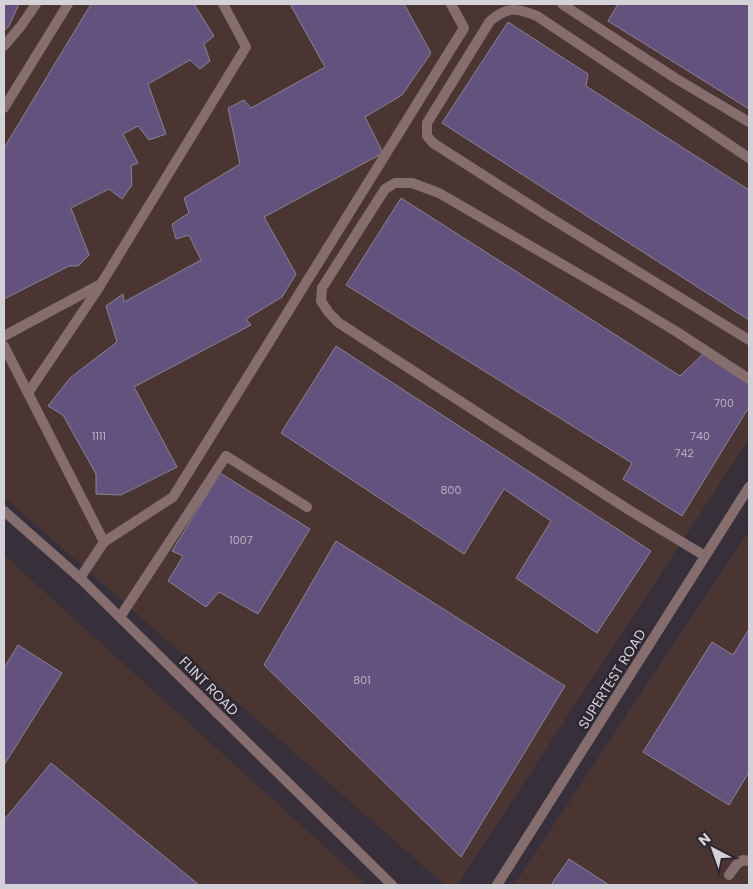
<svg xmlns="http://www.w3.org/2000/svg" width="753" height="889" font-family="Poppins,sans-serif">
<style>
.industrial{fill:#4a3532}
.building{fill:#62527d;stroke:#898492}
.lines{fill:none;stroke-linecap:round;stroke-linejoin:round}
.lane{stroke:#866d6e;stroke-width:10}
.street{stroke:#866d6e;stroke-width:10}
.labels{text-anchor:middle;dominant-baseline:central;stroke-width:5;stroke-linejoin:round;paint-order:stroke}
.number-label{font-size:11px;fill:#b8b1c1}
.street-label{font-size:14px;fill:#d5d1d8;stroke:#2d2731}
</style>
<rect width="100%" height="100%" fill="#37303b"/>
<g class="industrial">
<polygon points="4,4 749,4 749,439 457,885 445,885 4,497"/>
<polygon points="749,531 749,885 514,885"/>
<polygon points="4,555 367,885 4,885"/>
</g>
<g class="building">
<polygon points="4,4 19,4 9,26 4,31"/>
<polygon points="91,4 194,4 214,36 204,44 210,61 200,69 190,60 148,84 166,134 149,140 138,126 123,134 138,163 131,166 132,185 122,199 109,189 71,208 89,255 78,266 69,266 4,299 4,148"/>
<polygon points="290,4 404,4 431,53 402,95 365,117 383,153 264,217 296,274 282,297 246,319 251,325 134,387 177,467 121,495 96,494 96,474 63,415 48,406 70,378 117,342 106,306 123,294 124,302 201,260 189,235 176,239 172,224 189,213 184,198 240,164 228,108 244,100 251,108 325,67"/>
<polygon points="618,4 749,4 749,109 608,21"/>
<polygon points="508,22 588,74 586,86 749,190 749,320 442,123"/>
<polygon points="401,198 680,376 703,354 749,382 749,407 682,516 623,479 632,463 346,285"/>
<polygon points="336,346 651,551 597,633 516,578 551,521 504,489 464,554 281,433"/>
<polygon points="220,473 310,529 258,614 219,592 206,607 168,581 183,556 172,551"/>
<polygon points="336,541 565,686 461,857 264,665"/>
<polygon points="749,629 749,772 729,805 643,752 712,642 733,655"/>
<polygon points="18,645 62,673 4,765 4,668"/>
<polygon points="51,763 199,885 4,885 4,820"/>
<polygon points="569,859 609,885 551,885"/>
</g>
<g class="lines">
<g class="lane">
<polyline points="562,4 675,78 749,122"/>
<polyline points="4,46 21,26 36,4"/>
<polyline points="4,108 68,4"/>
<path d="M 749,158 L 663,100 L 537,16 C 516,8 508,6 490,21 L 427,123 L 427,136 L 433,143 L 544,214 L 749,340"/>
<polyline points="4,336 101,284 246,47 223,4"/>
<polyline points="4,346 104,542 80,578"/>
<polyline points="28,393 100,286"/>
<polyline points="104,542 173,497 464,28 451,4"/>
<polyline points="705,556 629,510 517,438 339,323 329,313 321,301 322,288 385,189 395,183 412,183 439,193 629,303 677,332 749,379"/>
<polyline points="120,617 226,456 307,507"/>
<polyline points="729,875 737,864 743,860 749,861"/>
</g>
<g class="street">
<polyline points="4,511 80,578 392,885"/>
<polyline points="497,885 749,487"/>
</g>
</g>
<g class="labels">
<g class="number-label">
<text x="724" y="403">700</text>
<text x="99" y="436">1111</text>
<text x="700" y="436">740</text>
<text x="684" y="453">742</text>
<text x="451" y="490">800</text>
<text x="241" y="540">1007</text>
<text x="362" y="680">801</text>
</g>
<g class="street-label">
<text transform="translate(612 679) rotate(-58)">SUPERTEST ROAD</text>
<text transform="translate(209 686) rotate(45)">FLINT ROAD</text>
</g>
</g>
<rect width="753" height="889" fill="none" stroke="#d5d1d8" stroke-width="10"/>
<g transform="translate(713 849) rotate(319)" stroke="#2d2731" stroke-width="4" paint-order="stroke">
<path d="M0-4L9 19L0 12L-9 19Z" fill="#d5d1d8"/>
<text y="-8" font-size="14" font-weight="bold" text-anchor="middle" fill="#d5d1d8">N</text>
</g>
</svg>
